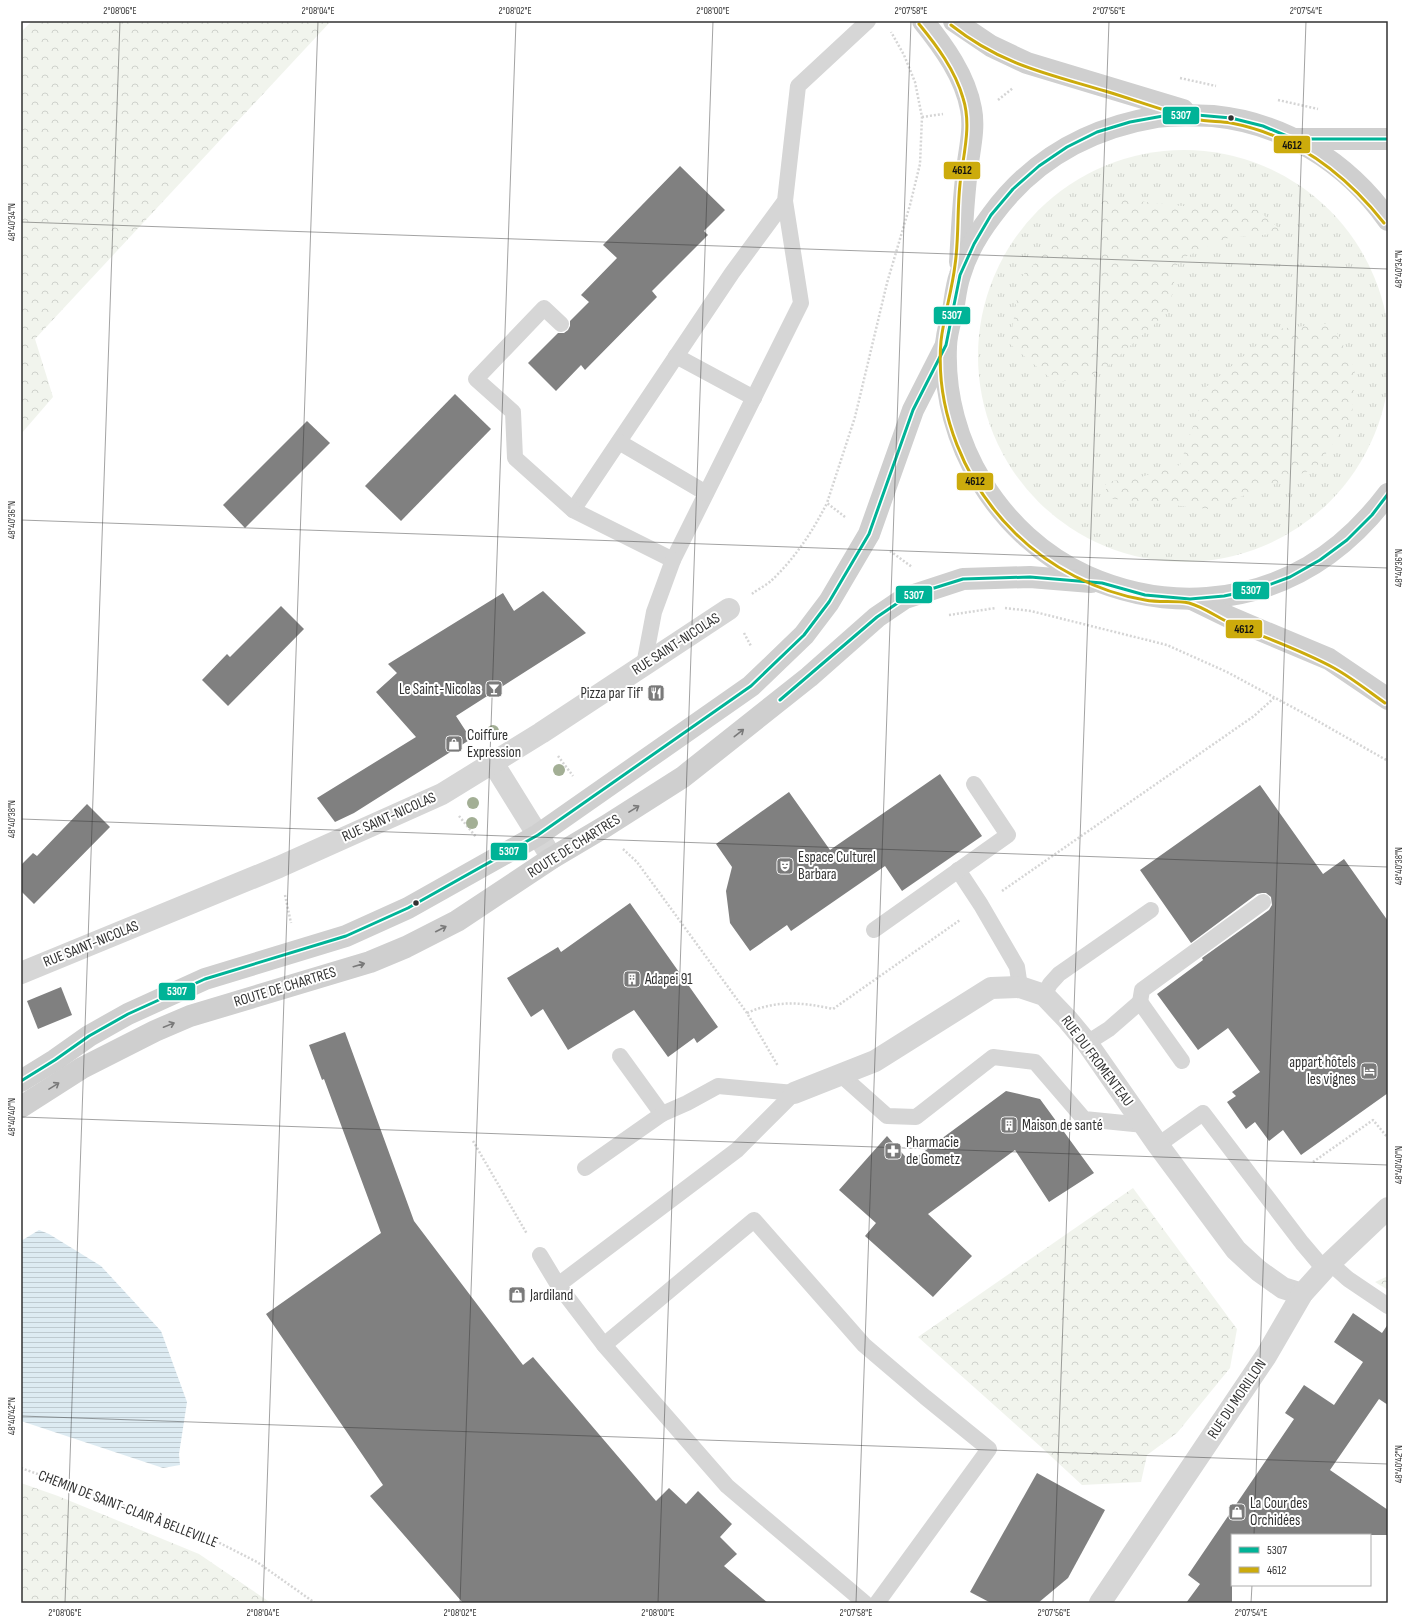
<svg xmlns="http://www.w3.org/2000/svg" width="1409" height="1624" font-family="'Sofia Sans Condensed',sans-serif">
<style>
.grass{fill:url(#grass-tufts)}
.forest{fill:url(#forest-crowns)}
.water{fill:url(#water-rules)}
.building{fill:#808080}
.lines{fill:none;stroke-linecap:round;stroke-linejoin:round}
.path{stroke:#d5d5d5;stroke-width:2.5;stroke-dasharray:2 2;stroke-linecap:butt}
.lane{stroke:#d6d6d6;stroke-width:16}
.street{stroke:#d6d6d6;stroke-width:22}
.secondary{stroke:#cfcfcf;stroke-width:22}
.bus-1-casing{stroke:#fff;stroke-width:6}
.bus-2-casing{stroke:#fff;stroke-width:6}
.bus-1{stroke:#00b397;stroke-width:3}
.bus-2{stroke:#ccab0c;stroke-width:3}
.tree{fill:#a3af95}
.oneway{stroke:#797979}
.ticks{fill:none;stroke:#323232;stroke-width:1;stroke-opacity:0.45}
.bus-dot{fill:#323232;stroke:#fff;stroke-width:1.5}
.labels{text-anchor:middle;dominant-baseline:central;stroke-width:4;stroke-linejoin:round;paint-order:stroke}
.street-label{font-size:15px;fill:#323232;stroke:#fff}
.poi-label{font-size:15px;fill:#323232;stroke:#fff;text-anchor:start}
.line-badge{stroke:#fff;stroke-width:1.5}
.badge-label{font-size:11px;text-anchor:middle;font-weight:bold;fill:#fff}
.pale-badge-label{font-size:11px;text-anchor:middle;font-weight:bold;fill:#111}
.neatline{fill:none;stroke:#323232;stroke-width:1.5}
.ticks-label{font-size:10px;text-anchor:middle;fill:#323232}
</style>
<defs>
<pattern id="grass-tufts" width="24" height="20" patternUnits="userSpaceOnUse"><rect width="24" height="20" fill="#f1f4ed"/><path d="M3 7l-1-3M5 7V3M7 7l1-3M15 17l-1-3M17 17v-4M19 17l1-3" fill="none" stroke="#cfd2cc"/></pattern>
<pattern id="forest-crowns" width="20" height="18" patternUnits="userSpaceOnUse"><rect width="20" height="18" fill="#f1f4ed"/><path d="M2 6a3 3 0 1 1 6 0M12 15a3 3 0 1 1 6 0" fill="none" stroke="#cfd2cc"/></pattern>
<pattern id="water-rules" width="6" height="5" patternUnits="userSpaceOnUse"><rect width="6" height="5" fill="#ddebf2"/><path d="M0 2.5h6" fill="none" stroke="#becad0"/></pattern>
</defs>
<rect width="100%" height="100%" fill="#fff"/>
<circle class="grass" cx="1184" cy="356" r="206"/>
<g class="forest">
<polygon points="32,21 331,21 35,339 53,397 21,434 21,32"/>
<polygon points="1102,197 1182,206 1258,210 1284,233 1228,238 1178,260 1169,311 1101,372 1056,383 1010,344 1020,278"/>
<polygon points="1332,323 1355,369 1352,416 1316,468 1209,509 1106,498 1106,482 1141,477 1180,465 1206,387 1277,329"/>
<polygon points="1133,1188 1237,1329 1230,1368 1177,1433 1147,1455 1141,1482 1082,1485 1041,1447 918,1337"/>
<polygon points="1388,1276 1388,1290 1375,1282"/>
<polygon points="21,1483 58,1496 199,1554 271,1603 21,1603"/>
</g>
<polygon class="water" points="39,1230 49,1234 101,1266 161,1331 187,1402 179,1454 180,1465 163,1468 21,1421 21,1241"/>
<g class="building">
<polygon points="680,166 725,210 704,231 708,235 652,291 657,297 585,370 581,365 556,391 528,363 558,333 564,333 568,330 570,326 570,321 589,302 581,295 617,258 603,245"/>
<polygon points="455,394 491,429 401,521 365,486"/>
<polygon points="307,421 330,443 245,528 223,505"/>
<polygon points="543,591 586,633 456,716 471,739 354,813 335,822 317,798 416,737 376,692 397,673 388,664 503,593 514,611"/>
<polygon points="281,606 304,629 228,706 202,680 227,654 230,657"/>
<polygon points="940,774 982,836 902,891 885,866 791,931 787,925 750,951 730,923 726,891 732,867 716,844 789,792 830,850"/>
<polygon points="1260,785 1323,874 1344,859 1388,921 1388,1093 1301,1155 1283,1130 1269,1141 1255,1122 1246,1129 1227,1102 1236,1096 1232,1092 1260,1072 1228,1028 1198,1050 1157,994 1203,960 1202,958 1269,910 1272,905 1271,897 1266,893 1262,893 1257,894 1191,943 1140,870"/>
<polygon points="87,804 110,827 34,904 21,891 21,865 33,853 37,856"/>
<polygon points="630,903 718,1027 697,1043 694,1038 668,1057 634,1010 568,1050 543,1009 531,1017 507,978 558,947 561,952"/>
<polygon points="61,987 72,1015 38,1029 27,1001"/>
<polygon points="345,1032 414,1221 523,1365 533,1357 656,1501 669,1488 686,1504 698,1491 732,1524 720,1537 737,1554 724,1566 768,1603 463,1603 370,1496 383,1485 266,1314 381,1233 324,1079 322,1080 309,1045"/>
<polygon points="1006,1091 1040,1099 1094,1173 1049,1202 1015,1150 928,1214 972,1256 933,1297 865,1236 876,1223 839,1190 887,1136 910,1162"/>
<polygon points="1353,1313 1382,1333 1388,1324 1388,1405 1379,1399 1330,1470 1388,1510 1388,1535 1232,1535 1232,1603 1186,1603 1200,1584 1188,1575 1294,1419 1285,1413 1304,1385 1334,1405 1363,1362 1334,1342"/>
<polygon points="1037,1473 1105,1510 1068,1578 1038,1603 991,1603 970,1592"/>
</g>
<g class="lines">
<g class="path">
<polyline points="1180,78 1216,86"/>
<polyline points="998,100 1013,88"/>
<polyline points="1278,100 1318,109"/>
<polyline points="922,117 943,114"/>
<polyline points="845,517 827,503 855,417 887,283 910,205 920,164 922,117 915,82 904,55 891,32"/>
<polyline points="890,551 912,567"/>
<path d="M 752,594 C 758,589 767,585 772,580 C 795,558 813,531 827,503"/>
<polyline points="1005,608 1031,611 1167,645 1227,672 1307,715 1388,761"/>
<polyline points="949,615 996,608"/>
<polyline points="744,633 751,646"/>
<polyline points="558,756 573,776"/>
<polyline points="459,816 476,837"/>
<polyline points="623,849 637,862 747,1013 778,1066"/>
<polyline points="1002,891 1254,716 1274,698"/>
<polyline points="285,895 291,923"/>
<path d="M 747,1013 C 776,1000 802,1002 833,1009 L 960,920"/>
<polyline points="473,1141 527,1234"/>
<polyline points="1313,1162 1373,1120 1388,1138"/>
<polyline points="21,1468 202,1534 257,1562 315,1603"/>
</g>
<g class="lane">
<polyline points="785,201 732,273 573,510 673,560 801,303 785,201 798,86 868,21"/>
<polyline points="561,324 544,308 476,379 513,412 515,458 573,510"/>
<polyline points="676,356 754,398"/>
<polyline points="619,442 706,493"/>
<polyline points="644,665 654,612 673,560"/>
<polyline points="958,870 981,905 1017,967 1020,987"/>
<polyline points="874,930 1008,835 974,784"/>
<polyline points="1044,995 1050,984 1059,974 1151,910"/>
<polyline points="1140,1002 1142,990 1263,902"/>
<polyline points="1087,1043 1109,1029 1140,1002 1182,1061"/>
<polyline points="620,1056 662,1114"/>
<polyline points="841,1075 887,1116 916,1117 993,1057 1035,1062 1084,1119 1144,1125"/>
<polyline points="1158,1145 1203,1113 1302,1243 1324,1269"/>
<polyline points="585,1168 662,1114 687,1103 718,1086 794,1093"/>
<polyline points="540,1255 558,1285 604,1345 727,1486 865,1603"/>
<polyline points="1330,1263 1348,1279 1388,1306"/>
<polyline points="558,1285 737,1150 794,1093"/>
<polyline points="604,1345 754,1220 864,1345 925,1397 989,1449 877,1603"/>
</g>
<g class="street">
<polyline points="493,763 552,858"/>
<polyline points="21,973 279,867 442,794 541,733 729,609"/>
<polyline points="794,1093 875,1061 991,988 1020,987 1044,995 1067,1019 1087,1043 1158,1145 1236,1250 1259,1271 1283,1288 1302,1294"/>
<polyline points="1100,1603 1266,1356 1302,1294 1330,1263 1388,1208"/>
</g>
<g class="secondary">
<path d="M 923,21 C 944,47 965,76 971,109 C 975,129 969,151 967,170 C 963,201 962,231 960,262"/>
<polyline points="954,21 991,46 1027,63 1183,110"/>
<polyline points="1295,139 1388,139"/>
<path d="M 1388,220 C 1347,162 1284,123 1213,116 C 1195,115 1175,114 1157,117 C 1090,128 1033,159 992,215 C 979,232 966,254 960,275 C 956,286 955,299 953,311 C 950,323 946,335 946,347 C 942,443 999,536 1086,576 C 1124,593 1165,601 1207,598 C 1284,592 1342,555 1388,494"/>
<polyline points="1192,599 1229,617 1329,659 1388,699"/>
<polyline points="21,1081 55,1060 89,1036 128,1014 205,979 346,936 408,908 538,835 751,686 804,635 829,602 869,534 913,410 946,345"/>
<polyline points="21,1107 82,1068 155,1031 190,1016 370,962 406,947 457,921 552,858 606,826 683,777 809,677 877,617 905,598 963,579 1030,577 1091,582"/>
</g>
<g class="bus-1-casing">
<g id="bus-1">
<polyline points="780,700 877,617 905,598 931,589 963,579 1030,577 1102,583 1145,595 1190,599 1224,596 1258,589 1290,577 1320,560 1347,540 1372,515 1388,494"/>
<polyline points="21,1081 55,1060 89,1036 128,1014 205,979 346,936 408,908 538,835 751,686 804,635 829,602 869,534 913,410 946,345 960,275 974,244 991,215 1013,189 1039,166 1067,147 1097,132 1130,122 1163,116 1197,115 1231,118 1263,126 1294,139 1388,139"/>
</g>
</g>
<g class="bus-2-casing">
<g id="bus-2">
<path d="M 919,24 C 937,46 955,70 963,98 C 972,126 963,155 960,184 C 957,211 959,238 955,265 C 952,291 944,315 941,341 C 935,411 965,484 1015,533 C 1049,567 1097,592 1145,600 C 1160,603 1175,600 1189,603 C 1204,607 1218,618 1232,624 C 1266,638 1301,650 1334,668 C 1352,678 1368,691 1385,703"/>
<path d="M 951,25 C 1002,65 1045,73 1105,91 C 1135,100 1164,111 1195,119 C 1207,122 1219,121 1231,123 C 1294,135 1345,174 1384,223"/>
</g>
</g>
<use href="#bus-1" class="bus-1"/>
<use href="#bus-2" class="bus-2"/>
</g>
<g class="tree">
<circle cx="493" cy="731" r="6"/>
<circle cx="559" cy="770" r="6"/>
<circle cx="473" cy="803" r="6"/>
<circle cx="472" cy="823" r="6"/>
</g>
<defs><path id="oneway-shaft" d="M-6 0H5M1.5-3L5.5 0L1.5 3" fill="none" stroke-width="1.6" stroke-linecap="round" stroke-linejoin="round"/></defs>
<g class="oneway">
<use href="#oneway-shaft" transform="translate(739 733) rotate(-38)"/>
<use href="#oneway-shaft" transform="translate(634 809) rotate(-32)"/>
<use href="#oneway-shaft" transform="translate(441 929) rotate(-27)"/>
<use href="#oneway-shaft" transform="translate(359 965) rotate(-16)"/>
<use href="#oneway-shaft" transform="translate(169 1025) rotate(-22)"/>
<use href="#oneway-shaft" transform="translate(54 1086) rotate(-32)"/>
</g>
<path class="ticks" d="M 21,222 L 1388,269M 21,520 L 1388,568M 21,819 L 1388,867M 21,1117 L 1388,1165M 21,1416 L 1388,1464M 1254,1535 L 1306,21M 65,1603 L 120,21M 263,1603 L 318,21M 460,1603 L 516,21M 658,1603 L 713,21M 856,1603 L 911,21M 1053,1603 L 1109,21M 1251,1603 L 1252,1585"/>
<defs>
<g id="bar-square" transform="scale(0.9)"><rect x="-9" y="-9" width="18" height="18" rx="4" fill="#7a7a7a" stroke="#fff"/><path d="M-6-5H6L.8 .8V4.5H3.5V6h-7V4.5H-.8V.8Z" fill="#fff"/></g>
<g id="restaurant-square" transform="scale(0.9)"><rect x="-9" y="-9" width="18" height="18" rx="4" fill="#7a7a7a" stroke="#fff"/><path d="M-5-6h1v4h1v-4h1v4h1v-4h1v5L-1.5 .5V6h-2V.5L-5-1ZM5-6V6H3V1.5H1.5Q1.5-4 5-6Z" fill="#fff"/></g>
<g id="shop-square" transform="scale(0.9)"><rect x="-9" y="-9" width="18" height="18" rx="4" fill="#7a7a7a" stroke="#fff"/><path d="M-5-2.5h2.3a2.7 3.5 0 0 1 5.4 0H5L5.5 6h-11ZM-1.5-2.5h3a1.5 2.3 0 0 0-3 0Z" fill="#fff"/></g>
<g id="theatre-square" transform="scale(0.9)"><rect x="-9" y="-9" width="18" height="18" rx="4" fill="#7a7a7a" stroke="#fff"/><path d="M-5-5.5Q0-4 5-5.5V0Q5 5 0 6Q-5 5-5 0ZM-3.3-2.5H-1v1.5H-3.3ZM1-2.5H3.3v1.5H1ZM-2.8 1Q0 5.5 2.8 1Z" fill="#fff"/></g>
<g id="building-square" transform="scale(0.9)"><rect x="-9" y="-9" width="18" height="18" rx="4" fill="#7a7a7a" stroke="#fff"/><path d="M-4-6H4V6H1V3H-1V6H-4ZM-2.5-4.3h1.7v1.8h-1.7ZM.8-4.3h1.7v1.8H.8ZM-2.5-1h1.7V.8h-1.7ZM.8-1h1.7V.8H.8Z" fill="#fff"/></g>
<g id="hotel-square" transform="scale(0.9)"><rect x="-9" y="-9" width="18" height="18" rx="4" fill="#7a7a7a" stroke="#fff"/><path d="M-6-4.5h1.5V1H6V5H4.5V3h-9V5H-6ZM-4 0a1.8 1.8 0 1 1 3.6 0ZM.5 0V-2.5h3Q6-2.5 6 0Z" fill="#fff"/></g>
<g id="pharmacy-square" transform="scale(0.9)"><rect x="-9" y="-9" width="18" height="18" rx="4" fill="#7a7a7a" stroke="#fff"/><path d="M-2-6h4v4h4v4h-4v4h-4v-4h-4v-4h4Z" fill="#fff"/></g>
</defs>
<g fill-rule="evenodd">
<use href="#bar-square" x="494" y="689"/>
<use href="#restaurant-square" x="656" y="693"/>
<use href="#shop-square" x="454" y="744"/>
<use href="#theatre-square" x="785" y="866"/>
<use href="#building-square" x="632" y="979"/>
<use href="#hotel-square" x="1369" y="1071"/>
<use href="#building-square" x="1009" y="1125"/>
<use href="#pharmacy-square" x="893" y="1151"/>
<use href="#shop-square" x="517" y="1295"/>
<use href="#shop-square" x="1237" y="1512"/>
</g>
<g class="bus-dot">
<circle cx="1231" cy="118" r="3.5"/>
<circle cx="416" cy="903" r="3.5"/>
</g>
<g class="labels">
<g class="street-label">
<text transform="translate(676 644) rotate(-33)">RUE SAINT-NICOLAS</text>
<text transform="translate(389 817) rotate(-24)">RUE SAINT-NICOLAS</text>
<text transform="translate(574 846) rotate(-32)">ROUTE DE CHARTRES</text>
<text transform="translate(91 944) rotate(-22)">RUE SAINT-NICOLAS</text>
<text transform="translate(285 987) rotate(-17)">ROUTE DE CHARTRES</text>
<text transform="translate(1097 1061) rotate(53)">RUE DU FROMENTEAU</text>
<text transform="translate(1237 1399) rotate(-56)">RUE DU MORILLON</text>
<text transform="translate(128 1509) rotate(21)">CHEMIN DE SAINT-CLAIR À BELLEVILLE</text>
</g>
<g class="poi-label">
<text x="481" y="689" text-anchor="end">Le Saint-Nicolas</text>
<text x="643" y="693" text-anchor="end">Pizza par Tif'</text>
<text x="467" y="735">Coiffure<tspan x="467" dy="17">Expression</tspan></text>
<text x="798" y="857">Espace Culturel<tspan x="798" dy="17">Barbara</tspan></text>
<text x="645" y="979">Adapei 91</text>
<text x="1356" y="1062" text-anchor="end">appart hôtels<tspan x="1356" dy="17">les vignes</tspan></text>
<text x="1022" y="1125">Maison de santé</text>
<text x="906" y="1142">Pharmacie<tspan x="906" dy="17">de Gometz</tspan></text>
<text x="530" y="1295">Jardiland</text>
<text x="1250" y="1503">La Cour des<tspan x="1250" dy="17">Orchidées</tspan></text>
</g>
</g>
<g class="line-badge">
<rect x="1162" y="106" width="38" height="19" rx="4" fill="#00b397"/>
<rect x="1273" y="135" width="38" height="19" rx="4" fill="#ccab0c"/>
<rect x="943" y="161" width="38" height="19" rx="4" fill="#ccab0c"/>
<rect x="933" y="306" width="38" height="19" rx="4" fill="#00b397"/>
<rect x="956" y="472" width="38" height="19" rx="4" fill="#ccab0c"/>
<rect x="1232" y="581" width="38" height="19" rx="4" fill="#00b397"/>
<rect x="895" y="585" width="38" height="19" rx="4" fill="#00b397"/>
<rect x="1225" y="619" width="38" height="20" rx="4" fill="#ccab0c"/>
<rect x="490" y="842" width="38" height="19" rx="4" fill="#00b397"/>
<rect x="158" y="982" width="38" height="19" rx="4" fill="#00b397"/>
</g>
<g class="badge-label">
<text x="1181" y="119">5307</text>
<text x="952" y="319">5307</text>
<text x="1251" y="594">5307</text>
<text x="914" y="599">5307</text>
<text x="509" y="855">5307</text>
<text x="177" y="995">5307</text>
</g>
<g class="pale-badge-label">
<text x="1292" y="149">4612</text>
<text x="962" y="174">4612</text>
<text x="975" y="485">4612</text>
<text x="1244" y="633">4612</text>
</g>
<rect width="1409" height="1624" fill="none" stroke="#ffffff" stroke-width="44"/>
<rect x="1231" y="1534" width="140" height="52" fill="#ffffff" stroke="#adadad"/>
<rect x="1239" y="1547" width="20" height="6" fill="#00b397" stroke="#adadad"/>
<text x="1267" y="1554" font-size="12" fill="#323232">5307</text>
<rect x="1239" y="1567" width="20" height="6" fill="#ccab0c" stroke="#adadad"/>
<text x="1267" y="1574" font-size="12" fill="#323232">4612</text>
<rect x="22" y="22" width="1365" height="1580" class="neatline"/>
<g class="ticks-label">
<text x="120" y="14">2°08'06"E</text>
<text x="318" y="14">2°08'04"E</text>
<text x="515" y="14">2°08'02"E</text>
<text x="713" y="14">2°08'00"E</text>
<text x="911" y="14">2°07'58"E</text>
<text x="1109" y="14">2°07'56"E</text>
<text x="1306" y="14">2°07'54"E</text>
<text transform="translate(11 222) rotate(-90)" y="4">48°40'34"N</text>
<text transform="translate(1398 269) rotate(-90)" y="4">48°40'34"N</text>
<text transform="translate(11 520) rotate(-90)" y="4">48°40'36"N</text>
<text transform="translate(1398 568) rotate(-90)" y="4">48°40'36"N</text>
<text transform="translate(11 819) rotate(-90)" y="4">48°40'38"N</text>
<text transform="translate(1398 866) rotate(-90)" y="4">48°40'38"N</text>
<text transform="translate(11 1117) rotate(-90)" y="4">48°40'40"N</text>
<text transform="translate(1398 1165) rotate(-90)" y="4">48°40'40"N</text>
<text transform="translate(11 1416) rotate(-90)" y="4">48°40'42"N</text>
<text transform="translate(1398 1464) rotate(-90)" y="4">48°40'42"N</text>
<text x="65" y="1616">2°08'06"E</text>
<text x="263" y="1616">2°08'04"E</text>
<text x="460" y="1616">2°08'02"E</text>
<text x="658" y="1616">2°08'00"E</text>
<text x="856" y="1616">2°07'58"E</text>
<text x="1054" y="1616">2°07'56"E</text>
<text x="1251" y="1616">2°07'54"E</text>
</g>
</svg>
